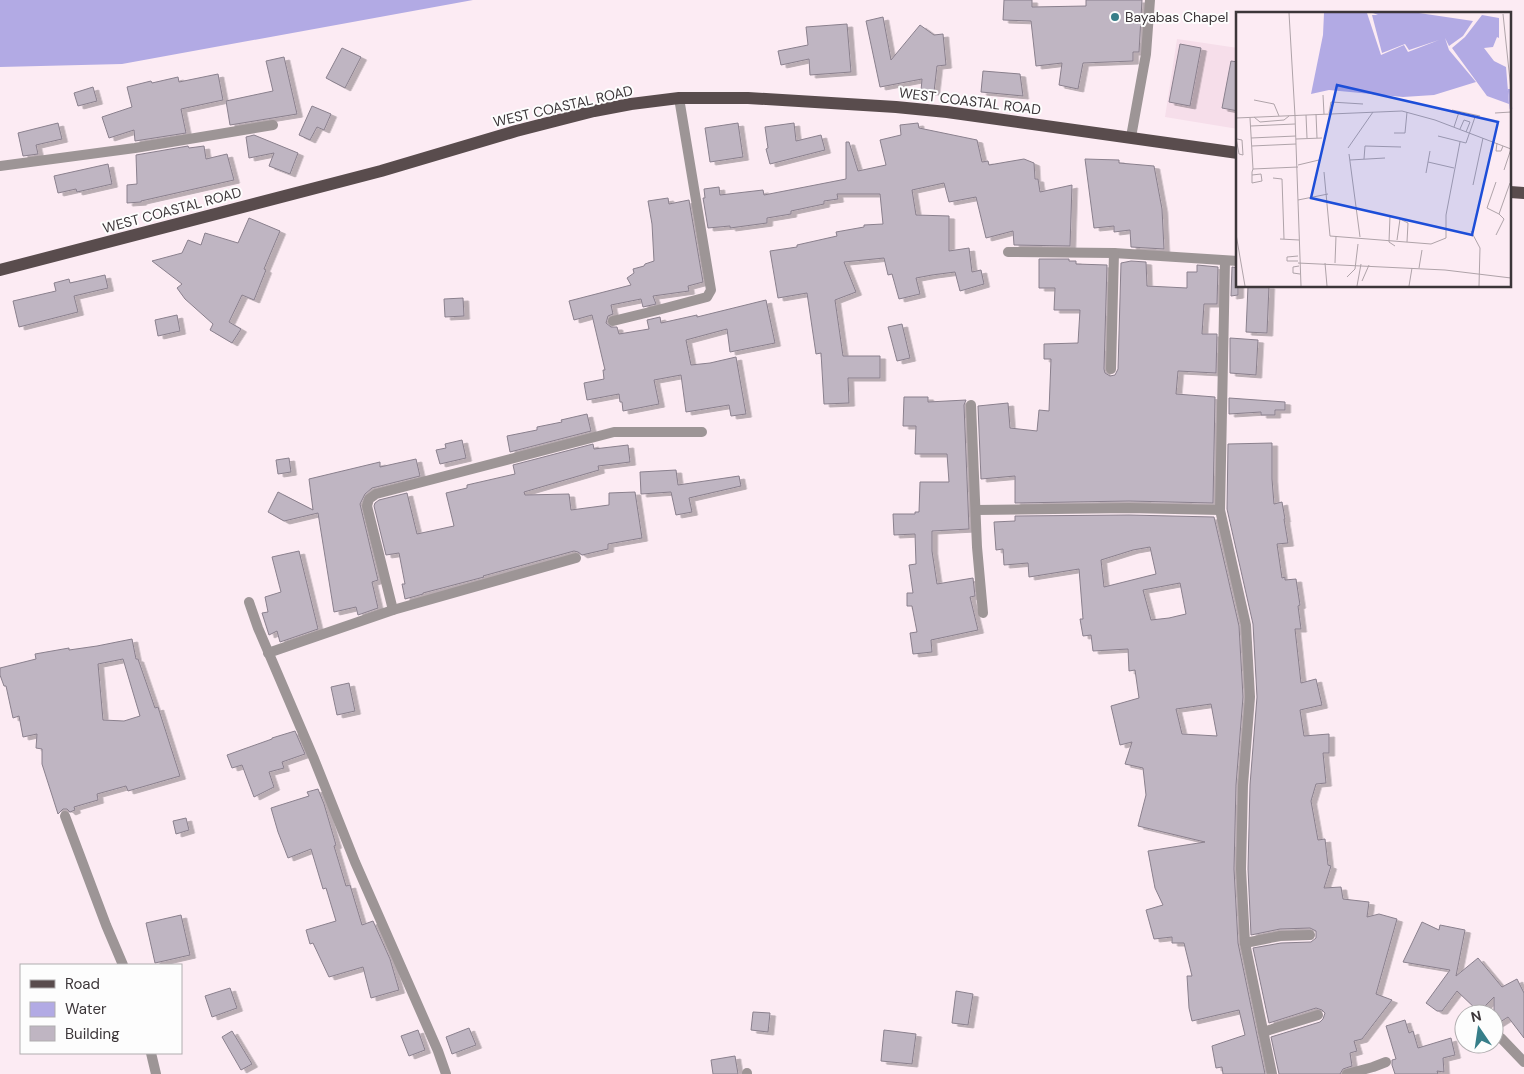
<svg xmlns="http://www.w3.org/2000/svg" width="1524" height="1074" font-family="'DM Sans',sans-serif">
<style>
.built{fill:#f6deea}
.water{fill:#b2aae4}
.building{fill:#bfb5c2;stroke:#8a808d;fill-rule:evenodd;filter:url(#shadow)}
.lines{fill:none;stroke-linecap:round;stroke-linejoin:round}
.minor{stroke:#9d9596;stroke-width:10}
.primary{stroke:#594c4d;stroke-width:12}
.poi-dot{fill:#377e89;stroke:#fdfdfd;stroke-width:2}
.labels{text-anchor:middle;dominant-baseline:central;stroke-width:4;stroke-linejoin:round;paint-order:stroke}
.poi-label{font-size:14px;fill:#3c3639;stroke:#fdfdfd;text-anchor:start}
.street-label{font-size:14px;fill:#3c3639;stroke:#fdfdfd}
.inset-river{fill:none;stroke:#b2aae4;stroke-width:2.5}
.inset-road{fill:none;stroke:#afa3a9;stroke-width:1}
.view{fill:#1d4ed8;fill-opacity:0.15;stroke:#1d4ed8;stroke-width:2.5}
.inset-edge{fill:none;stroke:#3c3639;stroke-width:2.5}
</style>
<defs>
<filter id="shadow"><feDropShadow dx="5.5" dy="3" stdDeviation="0" flood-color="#0004"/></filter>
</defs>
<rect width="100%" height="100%" fill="#fcebf3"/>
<polygon class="built" points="1177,39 1238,48 1238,129 1165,117"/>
<polygon class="water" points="0,0 473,0 122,64 0,67"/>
<g class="building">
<polygon points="1004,0 1032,0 1032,7 1086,6 1086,0 1142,0 1139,52 1133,52 1133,61 1083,63 1078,89 1059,85 1062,63 1036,66 1031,21 1003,20"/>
<polygon points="883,17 891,60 920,25 934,35 943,34 946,65 937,66 934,92 921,91 922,79 880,87 866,21"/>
<polygon points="847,24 851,72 810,75 809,59 781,65 778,51 808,45 806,27"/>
<polygon points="1180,44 1201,48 1190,106 1169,102"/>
<polygon points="342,48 361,57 345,88 326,78"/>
<polygon points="284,57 297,114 230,125 226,101 273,91 266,61"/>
<polygon points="1231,61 1238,62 1238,111 1222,108"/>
<polygon points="983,71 1020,74 1023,96 981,92"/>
<polygon points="218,74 223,100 181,109 186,133 135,141 134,130 109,138 102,117 132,107 127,87 151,81 152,83 178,77 179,82"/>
<polygon points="93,87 97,101 78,106 74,93"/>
<polygon points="312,106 331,114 324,130 317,127 310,140 299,135"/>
<polygon points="58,123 62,139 36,145 38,154 23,156 18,133"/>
<polygon points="738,123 743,157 710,162 705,128"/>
<polygon points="794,123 796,141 821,135 825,150 770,164 766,149 768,148 765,127"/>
<polygon points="918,123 919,128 977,140 982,162 988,161 989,165 1024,159 1034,163 1035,179 1038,179 1040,192 1072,185 1070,246 1014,245 1013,231 986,238 976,197 949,202 944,183 912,190 916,215 949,216 949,251 969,248 972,272 981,270 984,284 960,291 955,272 932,275 916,278 920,294 899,299 892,274 888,275 884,258 844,262 856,292 835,300 843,356 880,356 880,378 848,378 849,403 824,404 821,353 816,354 807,293 778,298 770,251 797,247 797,245 837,236 836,232 864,227 864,225 883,224 880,194 837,194 838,199 824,201 824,204 791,211 791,214 767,218 767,223 730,228 730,226 708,228 703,198 705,198 704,189 719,187 720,195 763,190 764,195 846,179 846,142 849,142 858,171 886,165 880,140 901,135 900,125"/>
<polygon points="254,135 298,153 290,174 269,166 274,153 249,158 246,137"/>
<polygon points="188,146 189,148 204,146 206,159 227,154 234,180 141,201 141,202 127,203 127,185 137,184 136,155"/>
<polygon points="1085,159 1119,160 1119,163 1154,166 1162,209 1164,249 1131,247 1130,230 1114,232 1114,226 1094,228"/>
<polygon points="108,164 112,184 77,192 76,189 58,193 54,176"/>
<polygon points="668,198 669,204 689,200 703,282 688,286 689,291 653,296 656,304 643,307 641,299 611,305 613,314 608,316 606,323 611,327 617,327 619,334 649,329 647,320 660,317 661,323 697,315 697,317 766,300 775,343 730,352 727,329 686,340 691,365 710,363 736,357 746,414 731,416 729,405 686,412 681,375 654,380 659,404 623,411 622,402 620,402 619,394 587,400 584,383 604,379 603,370 605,370 592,315 574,320 569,301 631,285 627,278 634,273 633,269 644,266 645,264 654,261 652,224 648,201"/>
<polygon points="249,218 280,231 264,269 266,270 254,300 242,295 229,322 241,329 232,343 210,330 213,324 185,299 177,288 182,284 152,261 182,253 188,240 201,245 205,233 238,243"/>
<polygon points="1039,259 1069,259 1069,261 1076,261 1076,264 1107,265 1104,369 1105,373 1110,376 1115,375 1118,369 1121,263 1131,261 1146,262 1147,286 1187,288 1187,272 1197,272 1197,265 1218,267 1217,304 1204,304 1202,334 1217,334 1216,373 1178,371 1176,394 1215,397 1213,503 1129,501 1015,503 1015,476 981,479 978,406 1008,403 1010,428 1037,431 1039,410 1049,411 1051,359 1044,359 1044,344 1078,343 1080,310 1054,310 1055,288 1039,288"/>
<polygon points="1232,267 1238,268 1238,295 1231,296"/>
<polygon points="105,275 108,288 74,296 78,312 19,327 13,301 56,291 54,283 69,279 70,283"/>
<polygon points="1248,286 1269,286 1267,333 1246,332"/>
<polygon points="463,298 464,316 445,317 444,299"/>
<polygon points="177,315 180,331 158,336 155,320"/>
<polygon points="902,324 910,358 897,361 888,327"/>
<polygon points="1230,338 1258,340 1256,375 1230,373"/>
<polygon points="904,397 928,397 928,402 966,400 964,405 969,529 932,531 932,551 937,584 973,578 975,596 970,597 978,630 931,640 932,652 913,654 910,633 917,632 912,606 907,606 907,593 913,593 909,565 916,564 915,534 894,535 893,514 915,514 915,512 919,512 920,482 949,482 947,454 915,454 916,426 903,426"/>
<polygon points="1229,398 1285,402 1285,410 1275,410 1275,415 1261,415 1261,412 1229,414"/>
<polygon points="587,414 591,431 510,452 507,436 537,430 537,427 562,422 561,420"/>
<polygon points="462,440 466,458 440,464 436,450 446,448 445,444"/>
<polygon points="1272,443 1272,479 1274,504 1282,502 1285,519 1284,519 1288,543 1277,544 1282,578 1285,577 1285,580 1296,579 1300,605 1298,606 1301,629 1295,629 1301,683 1316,679 1322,705 1300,710 1304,736 1329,734 1329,753 1323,753 1326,783 1316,784 1311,801 1318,840 1325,839 1328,865 1331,866 1324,888 1341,887 1343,899 1369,902 1367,917 1379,914 1397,919 1376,994 1392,1000 1362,1039 1354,1041 1357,1051 1350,1053 1352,1066 1343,1069 1340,1074 1279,1074 1271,1037 1320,1022 1323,1019 1325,1013 1322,1010 1316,1008 1269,1023 1253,948 1281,943 1311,942 1316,938 1316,931 1310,928 1280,929 1251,935 1248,869 1250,785 1257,697 1253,624 1227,509 1228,444"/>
<polygon points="593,444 594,449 628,445 630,462 598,466 599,470 524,492 525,495 569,494 571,510 609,505 609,493 635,492 642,538 608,544 608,549 582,555 578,552 574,551 483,576 484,577 423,593 423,594 405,599 402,584 405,584 399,553 386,555 374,506 375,503 379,500 407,493 417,534 454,526 446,493 467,488 467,485 515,474 513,465"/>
<polygon points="289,458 291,472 278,474 276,460"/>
<polygon points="416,459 420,476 372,488 365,494 360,504 378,580 372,582 378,608 358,615 356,607 334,612 318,513 284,521 268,512 278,492 313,510 309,479 380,462 380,467"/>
<polygon points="676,470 678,485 739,476 741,486 689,498 692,512 676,515 671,492 641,494 640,472"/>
<path d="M 1129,515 L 1214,517 L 1239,626 L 1243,697 L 1236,785 L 1234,869 L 1238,943 L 1265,1074 L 1223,1074 L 1222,1067 L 1216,1068 L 1212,1046 L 1245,1035 L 1239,1010 L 1192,1021 L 1189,1008 L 1187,976 L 1192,976 L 1184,943 L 1172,943 L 1172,937 L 1154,939 L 1146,910 L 1163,905 L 1155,888 L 1148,851 L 1205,842 L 1138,826 L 1146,795 L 1143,768 L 1125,764 L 1132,742 L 1120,745 L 1111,706 L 1139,698 L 1135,670 L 1129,671 L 1128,649 L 1093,651 L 1091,635 L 1083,636 L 1080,619 L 1083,619 L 1079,569 L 1029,577 L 1028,563 L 1004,565 L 1003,549 L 996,550 L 994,522 L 1015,521 L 1015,516 ZM 1150,547 L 1156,574 L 1104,587 L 1101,560 L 1133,550 ZM 1180,583 L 1186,614 L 1169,618 L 1151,620 L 1143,590 ZM 1211,704 L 1217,736 L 1182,734 L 1176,709 Z"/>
<polygon points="299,551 318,629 280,642 277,631 269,635 262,613 268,612 265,597 281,592 272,557"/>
<path d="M 132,639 L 136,659 L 138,659 L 155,708 L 158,707 L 180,776 L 128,791 L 126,786 L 97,794 L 98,800 L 74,807 L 75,810 L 70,812 L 67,809 L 63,809 L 58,814 L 42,764 L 42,749 L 36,748 L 37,734 L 23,737 L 19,716 L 13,718 L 6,686 L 4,686 L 0,675 L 0,668 L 36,659 L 35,654 L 69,648 L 69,650 L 97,646 ZM 123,659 L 140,716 L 124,721 L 103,720 L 98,664 Z"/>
<polygon points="349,683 355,711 337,715 331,687"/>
<polygon points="295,731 305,754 282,762 284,768 269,772 274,787 254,797 242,765 232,768 227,755 272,739 272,738"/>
<polygon points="318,789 324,804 336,845 334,846 346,886 350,885 362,925 373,921 390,959 399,990 371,998 363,967 329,977 313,943 310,944 306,930 336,921 326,888 323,889 311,849 288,858 278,832 271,808 309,796 307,792"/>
<polygon points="186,818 189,830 176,834 173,821"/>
<polygon points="181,915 190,955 155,963 146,923"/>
<polygon points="1422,922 1439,930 1440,925 1465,930 1456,976 1478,958 1502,987 1517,979 1524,993 1524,1038 1508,1017 1494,1026 1494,997 1479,1012 1457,991 1442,1011 1437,1011 1426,1003 1450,970 1403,962"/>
<polygon points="230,988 237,1008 212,1017 205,996"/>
<polygon points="956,991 973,994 968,1025 952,1023"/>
<polygon points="753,1012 770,1013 768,1032 751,1030"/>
<polygon points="1405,1020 1409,1033 1413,1031 1418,1048 1451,1038 1455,1055 1443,1058 1444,1072 1437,1071 1438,1074 1395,1074 1392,1065 1392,1060 1396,1059 1386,1026"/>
<polygon points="469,1028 476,1045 452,1054 446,1037"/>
<polygon points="418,1030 425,1050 409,1056 401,1036"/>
<polygon points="884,1030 916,1034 912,1064 881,1061"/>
<polygon points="232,1031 252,1064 241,1070 222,1037"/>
<polygon points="735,1056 738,1074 713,1074 711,1060"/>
</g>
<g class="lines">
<g class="minor">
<polyline points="1131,137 1146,54 1150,0"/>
<polyline points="0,166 135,148 273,125"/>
<polyline points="1008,252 1114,253 1238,261"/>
<polyline points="1225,261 1220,510 1246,625 1250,697 1243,785 1241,869 1245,943 1272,1074"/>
<polyline points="613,321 658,310 707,297 711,290 679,98"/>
<polyline points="1111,369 1114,253"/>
<polyline points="971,405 977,547 983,613"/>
<polyline points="976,510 1129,508 1220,510"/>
<polyline points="249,602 258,628 314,759 355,862 438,1051 446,1074"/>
<polyline points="393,610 367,506 369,499 376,494 614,432 702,432"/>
<polyline points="268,653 393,610 576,558"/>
<polyline points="65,816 106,925 123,965"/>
<polyline points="1245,943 1280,936 1310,935"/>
<polyline points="1263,1032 1318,1015"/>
<polyline points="1501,1038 1524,1062"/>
<polyline points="151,1053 156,1074"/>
<polyline points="747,1073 747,1074"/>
<polyline points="1347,1074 1373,1067 1386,1062"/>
</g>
<g class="primary">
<polyline points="1510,192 1524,193"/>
<polyline points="0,270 381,171 516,131 594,111 631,104 679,98 748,98 896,107 947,112 1238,153"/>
</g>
</g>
<circle class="poi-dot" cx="1115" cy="17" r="5"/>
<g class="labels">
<g class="poi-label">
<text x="1125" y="17">Bayabas Chapel</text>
</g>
<g class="street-label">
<text transform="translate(970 101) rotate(7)">WEST COASTAL ROAD</text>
<text transform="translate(563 106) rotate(-13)">WEST COASTAL ROAD</text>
<text transform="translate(172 210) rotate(-15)">WEST COASTAL ROAD</text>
</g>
</g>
<g transform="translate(1236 12)">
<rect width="275" height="275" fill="#fcebf3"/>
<path d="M 88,1 L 131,1 L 145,43 L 168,33 L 172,40 L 203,28 L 173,38 L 169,32 L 146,41 L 136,3 L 142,3 L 137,1 L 183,1 L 237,9 L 227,24 L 213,34 L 209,26 L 213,38 L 240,70 L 198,83 L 167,85 L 93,78 L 75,82 L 87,23 ZM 246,3 L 263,6 L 263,26 L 261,25 L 257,35 L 248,36 L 258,49 L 270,55 L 273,92 L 251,84 L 216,36 L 229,25 Z" fill="#b2aae4"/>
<path class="inset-river" d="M 273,77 L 275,97"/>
<path class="inset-road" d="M 53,1 L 59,104M 267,2 L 275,78M 87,83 L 88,102M 18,88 L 38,92 L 43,104M 216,98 L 244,104M 93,101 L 95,90 L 127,92M 259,101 L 275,100M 80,102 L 81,126M 70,103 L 71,126M 59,104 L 65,274M 18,105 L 24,110 L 48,108 L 53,104M 0,106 L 166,99 L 199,108 L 275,137M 14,106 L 17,157 L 62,155M 15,114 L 59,112M 218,115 L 223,100M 224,117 L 228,108 L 234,110 L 230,120M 158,121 L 169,121 L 171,100M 202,124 L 230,131 L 239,105M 0,126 L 3,142 L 7,143M 15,126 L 60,124M 1,127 L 6,128 L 7,143M 60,127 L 86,126M 261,131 L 260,139 L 265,139 L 267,134M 16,134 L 60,132M 112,136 L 137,100M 113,142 L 124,225M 128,147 L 129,134 L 165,135M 114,148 L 149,146M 192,150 L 218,156M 62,153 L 83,148M 268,158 L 275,137M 88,160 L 94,224 L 195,232 L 210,226 L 210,203 L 224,130M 190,161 L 194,139M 16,163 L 25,162 L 26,169 L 16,171 L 16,160 L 17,157M 37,166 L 46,167 L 48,227M 260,170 L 251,196 L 263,202 L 274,171M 237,173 L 247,126M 62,188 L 92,182M 154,204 L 153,230 L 159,234M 235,219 L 244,236 L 243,274M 0,222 L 9,274M 260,223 L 268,207 L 263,202M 44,227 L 63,228M 161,228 L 164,207 L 172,211 L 171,230M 62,249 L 51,249 L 51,245 L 62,244M 62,251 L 209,258 L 275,266M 89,251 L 91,274M 99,251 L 100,224M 63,254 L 57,255 L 57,261 L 64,262M 183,256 L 186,238M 111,265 L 119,257 L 122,232M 126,269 L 133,253M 121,274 L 125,252M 173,274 L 176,256"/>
<path class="view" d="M 101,73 L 262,110 L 236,223 L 75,186 Z"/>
<rect width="275" height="275" class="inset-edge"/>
</g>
<rect x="20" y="964" width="162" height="90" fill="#fdfdfd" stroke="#b0adaf"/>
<rect x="30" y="980" width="25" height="8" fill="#594c4d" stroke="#b0adaf"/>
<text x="65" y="989" font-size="15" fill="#3c3639">Road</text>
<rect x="30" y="1002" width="25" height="15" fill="#b2aae4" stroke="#b0adaf"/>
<text x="65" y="1014" font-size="15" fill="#3c3639">Water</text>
<rect x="30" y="1026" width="25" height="15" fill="#bfb5c2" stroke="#b0adaf"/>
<text x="65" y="1039" font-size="15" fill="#3c3639">Building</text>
<g transform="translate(1479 1029) rotate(347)"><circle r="24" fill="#fdfdfd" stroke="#b0adaf"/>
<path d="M0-4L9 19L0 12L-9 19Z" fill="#377e89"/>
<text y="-8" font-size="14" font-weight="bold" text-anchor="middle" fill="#3c3639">N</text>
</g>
</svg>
